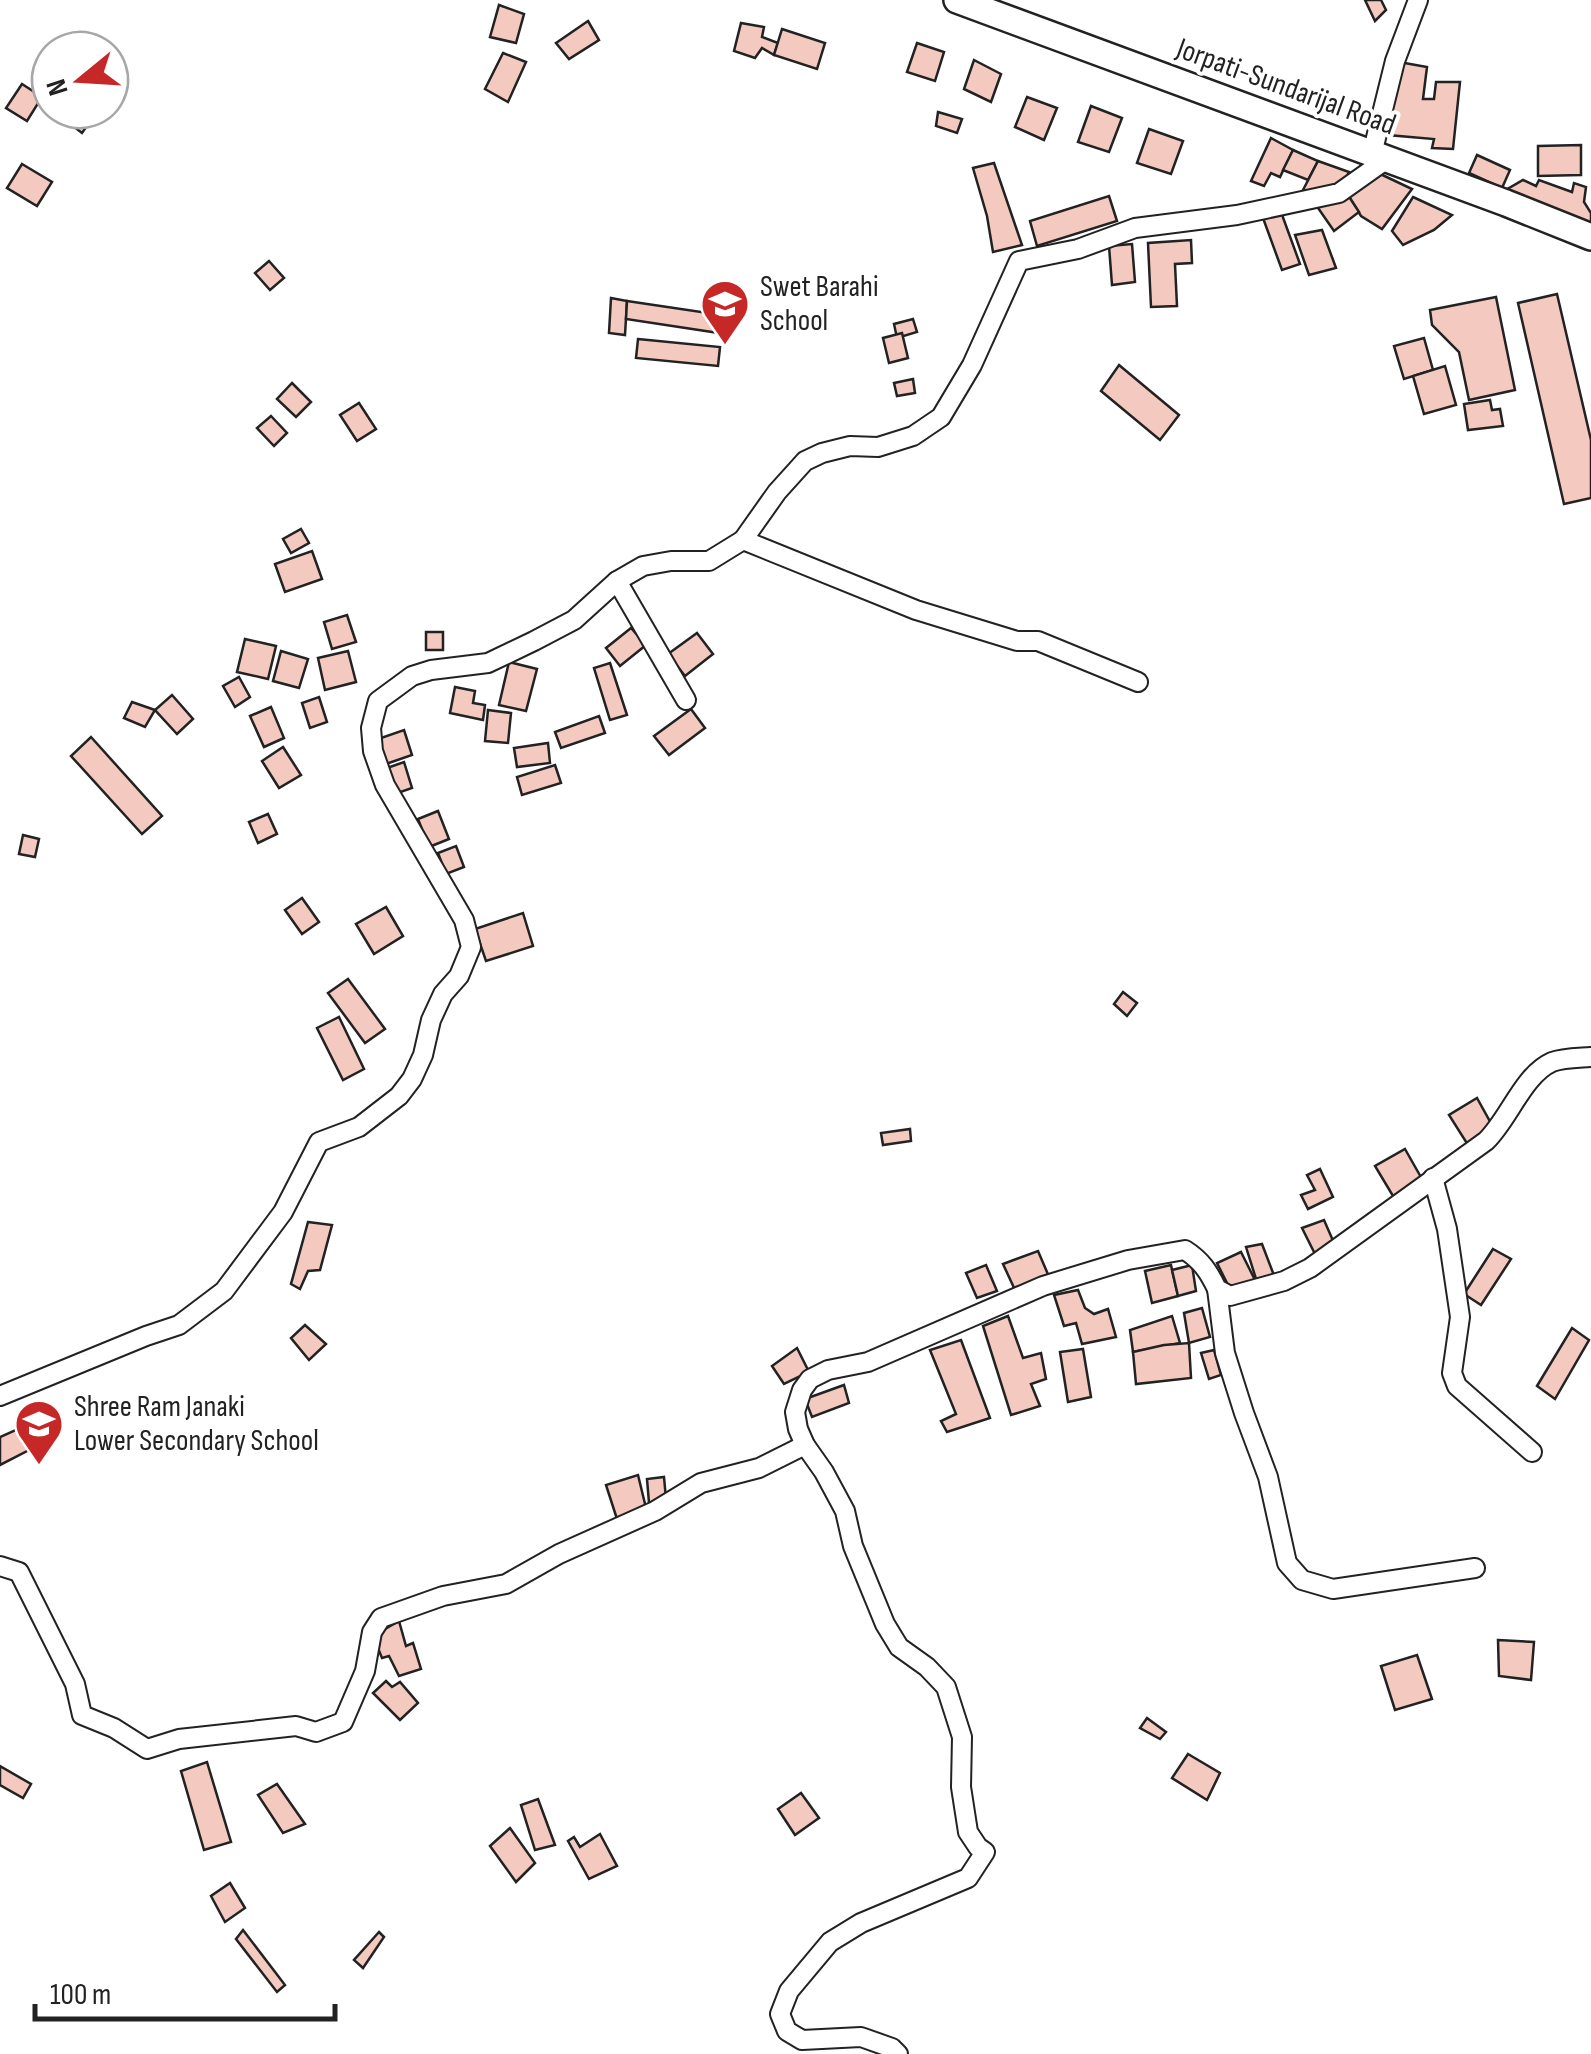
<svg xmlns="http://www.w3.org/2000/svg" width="1591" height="2054" font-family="'Sofia Sans Condensed',sans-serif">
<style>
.building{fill:#f3c9c0;stroke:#222;stroke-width:2.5}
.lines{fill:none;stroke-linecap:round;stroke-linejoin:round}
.street-casing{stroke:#222;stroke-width:22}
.secondary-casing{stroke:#222;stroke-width:30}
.street{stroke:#fff;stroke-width:18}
.secondary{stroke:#fff;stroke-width:25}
.labels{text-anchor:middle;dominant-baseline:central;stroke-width:8;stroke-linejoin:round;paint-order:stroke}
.street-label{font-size:30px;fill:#222;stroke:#fff}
.poi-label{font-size:30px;fill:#222;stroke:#fff;text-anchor:start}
</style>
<rect width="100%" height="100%" fill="#fff"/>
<g class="building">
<polygon points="1365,0 1381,0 1386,10 1375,21"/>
<polygon points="499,5 524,14 516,43 490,37"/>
<polygon points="588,21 599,40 569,59 556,43"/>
<polygon points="741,23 764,27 762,37 778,43 774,55 762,48 755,58 734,51"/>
<polygon points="782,29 825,43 817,69 774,55"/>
<polygon points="917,43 944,52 935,81 907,72"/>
<polygon points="503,53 526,62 508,102 485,89"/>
<polygon points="974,60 1001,74 991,102 964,89"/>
<polygon points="1399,62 1427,67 1423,99 1434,99 1436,82 1460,82 1453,149 1432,148 1434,139 1388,135"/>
<polygon points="22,84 42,97 27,121 6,108"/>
<polygon points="1027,97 1057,108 1044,140 1015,127"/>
<polygon points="1091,106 1122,118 1109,152 1078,142"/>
<polygon points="64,110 98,110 82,133 60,116"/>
<polygon points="938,112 962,119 957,133 936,126"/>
<polygon points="1149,129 1183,141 1171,174 1137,163"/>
<polygon points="1271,138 1293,150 1280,177 1271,173 1264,186 1251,181"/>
<polygon points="1581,145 1581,175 1538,176 1538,146"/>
<polygon points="1293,150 1318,161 1308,180 1283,170"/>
<polygon points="1477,155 1510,170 1502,188 1469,173"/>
<polygon points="1318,161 1349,172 1341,188 1315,195 1303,190"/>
<polygon points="994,163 1022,245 993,252 987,216 973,168"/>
<polygon points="22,164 52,182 37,206 7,188"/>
<polygon points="1374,171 1412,189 1382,229 1361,216 1346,192"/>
<polygon points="1523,180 1536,186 1539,180 1572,192 1574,183 1586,187 1584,202 1591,213 1591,224 1504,191"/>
<polygon points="1346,192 1359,212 1334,231 1316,205"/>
<polygon points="1109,196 1117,221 1037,246 1030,221"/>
<polygon points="1413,197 1452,215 1434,230 1403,245 1392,231"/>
<polygon points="1281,212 1300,264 1282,270 1263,218"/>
<polygon points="1322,230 1336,268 1309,275 1295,235"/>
<polygon points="1191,240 1192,263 1175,264 1177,306 1151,307 1148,243"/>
<polygon points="1132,244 1135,282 1112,285 1109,246"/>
<polygon points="269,261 284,278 270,290 255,273"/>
<polygon points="1557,294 1591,440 1591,498 1564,504 1518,303"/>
<polygon points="1496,297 1515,390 1469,400 1459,352 1432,325 1430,310"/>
<polygon points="611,298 627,301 625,335 609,333"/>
<polygon points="627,301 735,317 732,335 626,319"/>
<polygon points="913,319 917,332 897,338 894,324"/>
<polygon points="902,333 908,358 889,363 883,338"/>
<polygon points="1424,338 1433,370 1404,379 1394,346"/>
<polygon points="638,339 720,347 718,366 636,358"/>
<polygon points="1119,365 1179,415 1160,440 1101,391"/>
<polygon points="1445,366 1456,405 1424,414 1413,376"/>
<polygon points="913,379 915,393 897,396 894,383"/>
<polygon points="292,383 311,402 296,417 277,399"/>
<polygon points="1490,400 1492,410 1500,409 1503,426 1468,430 1464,404"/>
<polygon points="359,403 376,429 357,441 340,415"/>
<polygon points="271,416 287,433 274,446 257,428"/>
<polygon points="301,529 309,543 291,553 283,539"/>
<polygon points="312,551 322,579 285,592 275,564"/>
<polygon points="347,615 356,642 332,649 324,622"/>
<polygon points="631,628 646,645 620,666 606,648"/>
<rect x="426" y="632" width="17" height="18"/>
<polygon points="697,633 713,654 685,676 668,654"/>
<polygon points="245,639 276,646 268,679 237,672"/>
<polygon points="281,651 308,659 299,688 273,681"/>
<polygon points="348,651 356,682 325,690 318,658"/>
<polygon points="509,662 537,669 526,711 499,705"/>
<polygon points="610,663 627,715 610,720 594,668"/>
<polygon points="239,677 250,697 235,707 223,686"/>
<polygon points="455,687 475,691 473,703 485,705 483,720 450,713"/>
<polygon points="172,695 193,719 177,734 155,710"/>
<polygon points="319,697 327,722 310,728 302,703"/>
<polygon points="132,702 155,710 145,727 124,718"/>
<polygon points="271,707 284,738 264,747 250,716"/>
<polygon points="691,709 705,728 669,755 654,736"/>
<polygon points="488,710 511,713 508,743 485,741"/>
<polygon points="599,716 605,733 561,748 555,732"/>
<polygon points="404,730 412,755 386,764 378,739"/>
<polygon points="91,737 162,816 142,834 71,756"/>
<polygon points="548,743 550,763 517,767 514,748"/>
<polygon points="283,747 301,775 279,788 262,761"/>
<polygon points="404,762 412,788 395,794 387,768"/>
<polygon points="555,765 561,783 522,795 517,777"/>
<polygon points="438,811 449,839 429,847 418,819"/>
<polygon points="268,814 277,834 258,843 249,822"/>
<polygon points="23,835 39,839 35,857 19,854"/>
<polygon points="456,846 464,867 446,874 438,853"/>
<polygon points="302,898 319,922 302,934 285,910"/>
<polygon points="386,907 403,936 374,954 356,924"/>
<polygon points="523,913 533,946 486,961 475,929"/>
<polygon points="348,979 385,1029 365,1043 328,993"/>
<polygon points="1123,992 1137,1003 1127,1016 1114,1004"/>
<polygon points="339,1017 364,1069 343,1080 317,1028"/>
<polygon points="1477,1098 1493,1127 1468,1145 1449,1115"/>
<polygon points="910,1129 911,1141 883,1145 881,1133"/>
<polygon points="1405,1149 1422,1179 1393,1196 1375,1166"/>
<polygon points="1320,1169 1333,1197 1308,1209 1301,1195 1315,1190 1307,1175"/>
<polygon points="1324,1220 1334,1243 1315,1254 1302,1228"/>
<polygon points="308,1222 332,1225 320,1270 308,1271 300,1289 291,1284"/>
<polygon points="1262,1244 1275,1278 1257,1282 1246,1247"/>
<polygon points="1493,1249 1511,1259 1481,1305 1464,1294"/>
<polygon points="1038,1251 1050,1279 1015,1290 1003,1264"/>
<polygon points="1241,1252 1255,1280 1231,1291 1217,1263"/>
<polygon points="986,1265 997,1291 977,1298 966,1273"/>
<polygon points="1171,1265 1178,1296 1152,1303 1145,1271"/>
<polygon points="1192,1265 1196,1291 1178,1296 1172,1270"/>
<polygon points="1078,1290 1085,1308 1094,1314 1108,1309 1116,1337 1082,1344 1076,1323 1064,1326 1054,1295"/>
<polygon points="1202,1308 1210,1337 1189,1343 1184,1313"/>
<polygon points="1008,1316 1023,1358 1041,1353 1046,1379 1031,1384 1040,1406 1011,1415 983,1326"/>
<polygon points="1172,1316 1180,1343 1133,1352 1130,1330"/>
<polygon points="305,1325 326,1344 309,1360 291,1338"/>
<polygon points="1572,1328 1589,1340 1555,1399 1537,1386"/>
<polygon points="961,1340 990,1418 947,1432 941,1421 956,1414 930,1350"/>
<polygon points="1189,1343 1191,1378 1136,1384 1133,1352 1164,1345"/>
<polygon points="797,1348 809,1372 784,1384 772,1366"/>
<polygon points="1083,1349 1091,1397 1068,1402 1060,1352"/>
<polygon points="1214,1350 1221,1375 1209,1379 1201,1353"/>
<polygon points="844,1385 849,1403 812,1417 805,1399"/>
<polygon points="20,1428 31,1449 0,1465 0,1437"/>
<polygon points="638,1475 646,1508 617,1519 606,1485"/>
<polygon points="664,1477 666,1499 649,1503 647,1479"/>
<polygon points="399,1621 406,1646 413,1643 421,1669 399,1676 389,1656 382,1658 373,1636"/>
<polygon points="1498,1640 1534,1642 1531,1680 1499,1676"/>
<polygon points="1417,1655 1432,1699 1395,1710 1381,1666"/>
<polygon points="386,1681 392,1687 400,1682 418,1703 400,1720 373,1693"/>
<polygon points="1147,1718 1166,1732 1160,1739 1140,1728"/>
<polygon points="1188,1754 1220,1773 1207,1800 1172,1778"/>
<polygon points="207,1762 231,1842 204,1850 181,1771"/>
<polygon points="0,1766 31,1784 23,1798 0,1785"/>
<polygon points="277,1784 305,1824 283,1833 258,1795"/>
<polygon points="801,1793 819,1818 795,1835 778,1809"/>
<polygon points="538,1799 555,1845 535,1850 521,1805"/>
<polygon points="510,1828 535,1863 516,1882 490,1846"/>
<polygon points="600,1834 617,1866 589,1879 568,1841 574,1837 580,1847"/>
<polygon points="230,1883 245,1908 225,1922 211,1896"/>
<polygon points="243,1930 285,1985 277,1992 236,1939"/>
<polygon points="379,1932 384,1937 363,1968 354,1960"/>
</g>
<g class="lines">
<g class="street-casing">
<g id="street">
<polyline points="1372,154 1395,61 1418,0"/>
<polyline points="743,540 916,610 1017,641 1038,641 1138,682"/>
<polyline points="617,581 686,700"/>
<polyline points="1433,1178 1447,1229 1460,1317 1452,1373 1457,1386 1532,1452"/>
<polyline points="1217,1289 1225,1353 1244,1413 1268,1477 1287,1563 1302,1580 1333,1589 1475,1568"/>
<polyline points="0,1396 146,1336 179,1325 224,1291 283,1212 319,1142 359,1127 399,1096 412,1079 423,1055 431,1020 443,994 459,976 471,947 464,920 385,785 373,751 371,728 378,701 412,676 431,670 488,663 534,641 574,620 617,581 643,566 671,561 709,561 743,540 777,492 805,461 822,453 850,446 878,447 913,436 941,417 972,365 1019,261 1078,249 1135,228 1237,215 1339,193 1387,159"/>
<polyline points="0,1566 19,1572 75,1684 82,1715 114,1728 147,1749 179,1739 296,1726 316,1732 343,1722 365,1671 372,1632 381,1618 443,1596 506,1584 559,1554 655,1511 701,1483 759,1468 805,1445"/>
<path d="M 898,2054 L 892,2048 L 861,2037 L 802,2040 L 787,2031 L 780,2014 L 789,1991 L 830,1942 L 861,1923 L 968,1878 L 985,1852 L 978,1847 L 968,1832 L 961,1787 L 962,1737 L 946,1687 L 927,1667 L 899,1647 L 885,1624 L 853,1546 L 845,1511 L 824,1472 L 805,1445 L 798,1429 L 795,1412 L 802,1390 L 810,1379 L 828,1370 L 868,1362 L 1043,1286 L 1128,1260 L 1185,1250 C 1201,1260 1209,1272 1217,1289 L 1230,1296 L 1284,1281 L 1310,1268 L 1486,1141 C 1509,1119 1523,1075 1552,1062 C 1563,1058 1579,1058 1591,1057"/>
</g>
</g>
<g class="secondary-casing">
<polyline id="secondary" points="957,0 1506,203 1591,237"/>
</g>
<use href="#street" class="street"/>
<use href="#secondary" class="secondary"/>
</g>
<defs>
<g id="school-pin" transform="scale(2.5)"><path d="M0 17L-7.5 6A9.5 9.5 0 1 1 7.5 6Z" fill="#c62828" stroke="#fff"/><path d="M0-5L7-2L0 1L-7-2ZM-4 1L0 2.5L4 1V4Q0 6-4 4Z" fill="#fff"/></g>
</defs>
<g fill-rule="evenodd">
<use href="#school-pin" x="725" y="304"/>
<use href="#school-pin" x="39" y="1424"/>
</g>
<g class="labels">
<g class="street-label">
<text transform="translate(1286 87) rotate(20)">Jorpati-Sundarijal Road</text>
</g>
<g class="poi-label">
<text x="760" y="287">Swet Barahi<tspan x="760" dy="34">School</tspan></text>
<text x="74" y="1407">Shree Ram Janaki<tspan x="74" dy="34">Lower Secondary School</tspan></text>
</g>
</g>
<g transform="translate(80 80) rotate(252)"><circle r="48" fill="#ffffff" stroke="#a7a7a7" stroke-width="2.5"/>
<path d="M0-8L18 38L0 25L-18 38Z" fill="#c62828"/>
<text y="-15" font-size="28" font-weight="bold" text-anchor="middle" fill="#222222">N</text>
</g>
<path d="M35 2004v15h300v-15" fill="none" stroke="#222222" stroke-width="5"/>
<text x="50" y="2004" font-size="30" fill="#222222" stroke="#ffffff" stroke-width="8" paint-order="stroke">100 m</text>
</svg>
